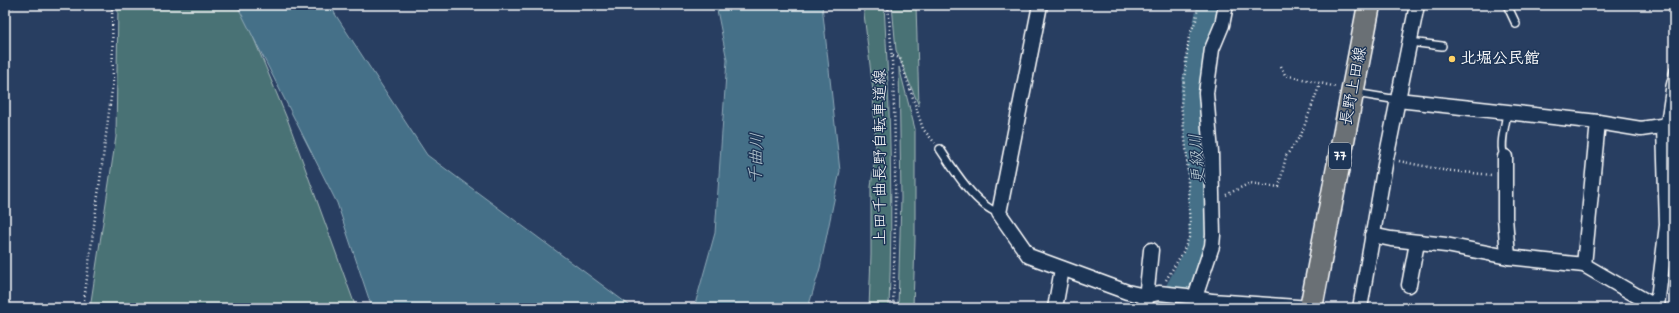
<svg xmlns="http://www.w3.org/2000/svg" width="1679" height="313" font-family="'Indie Flower','Klee One',sans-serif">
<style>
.green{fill:#4a7275;stroke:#a4b8ba}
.water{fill:#447088;stroke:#8fa9b8}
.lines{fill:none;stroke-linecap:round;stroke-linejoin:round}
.river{stroke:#447088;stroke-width:24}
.lane-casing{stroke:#fff;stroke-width:10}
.street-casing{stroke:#fff;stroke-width:17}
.primary-casing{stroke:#fff;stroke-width:25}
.path{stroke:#fff;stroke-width:2.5;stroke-dasharray:1 3;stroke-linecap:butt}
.lane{stroke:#1d3557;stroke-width:7}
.street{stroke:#1d3557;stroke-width:14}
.primary{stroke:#6a7074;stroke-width:22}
.poi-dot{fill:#ffd166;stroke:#1d3557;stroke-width:1.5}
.labels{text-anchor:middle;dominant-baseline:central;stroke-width:3;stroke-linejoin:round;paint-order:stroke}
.shield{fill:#1d3557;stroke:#bbc2cd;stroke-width:1}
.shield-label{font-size:15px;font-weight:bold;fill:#fff}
.poi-label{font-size:16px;font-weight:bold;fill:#fff;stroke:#1d3557;text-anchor:start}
.street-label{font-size:16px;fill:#fff;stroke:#1d3557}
.water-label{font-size:17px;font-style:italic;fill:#b4c6cf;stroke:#1d3557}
</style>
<rect width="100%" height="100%" fill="#283e61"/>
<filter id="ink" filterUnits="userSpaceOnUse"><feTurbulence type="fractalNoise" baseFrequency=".025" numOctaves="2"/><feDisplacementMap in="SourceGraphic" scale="8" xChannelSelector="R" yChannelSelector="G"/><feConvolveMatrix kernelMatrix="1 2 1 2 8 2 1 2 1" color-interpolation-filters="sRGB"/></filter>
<g filter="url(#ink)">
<g class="green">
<polygon points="118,5 240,5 288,121 356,308 90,308 116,137"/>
<path d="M 863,5 L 884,5 C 890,106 893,207 889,308 L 869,308 L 871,255 L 871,187 L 876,149 L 873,91 Z"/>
<polygon points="892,5 916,5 919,106 896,50"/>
<polygon points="899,67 915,129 915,240 913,308 898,308 901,198"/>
</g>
<g class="water">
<polygon points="237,5 331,5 335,14 427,155 633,308 372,308 337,203"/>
<polygon points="716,5 822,5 840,171 820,268 808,308 694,308 715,233 727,60"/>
</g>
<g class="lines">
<polyline class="river" points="1168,308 1195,256 1201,237 1199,156 1192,96 1201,40 1210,5"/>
<g class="lane-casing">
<g id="lane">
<polyline points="1507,5 1516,24"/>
<polyline points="1410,42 1442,46"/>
<polyline points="1355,93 1398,100"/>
<polyline points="1664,127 1670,86 1674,70"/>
<path d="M 940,149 C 953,169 976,206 999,213"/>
<path d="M 1505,157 C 1498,147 1506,124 1507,112"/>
</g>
</g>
<g class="street-casing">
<g id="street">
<polyline points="1040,5 999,213 1029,256 1127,292 1145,296 1159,293 1187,296 1212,301 1311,308"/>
<polyline points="1398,100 1598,122 1641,129 1674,124"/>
<polyline points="1505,157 1505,217 1508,257"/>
<polyline points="1372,235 1391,239 1446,245 1508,257 1584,265 1658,308"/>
<polyline points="1584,265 1598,122"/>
<polyline points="1409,285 1417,243"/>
<polyline points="1195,297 1212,246 1213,235 1211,153 1206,93 1212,49 1222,25 1226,5"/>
<polyline points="1657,306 1667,225 1664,127"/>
<polyline points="1055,308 1062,269"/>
<polyline points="1145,308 1151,250"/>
<polyline points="1360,308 1386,159 1417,5"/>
</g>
</g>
<g class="primary-casing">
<polyline id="primary" points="1311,308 1369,5"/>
</g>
<g class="path">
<path d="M 888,5 C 897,106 896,207 893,308"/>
<polyline points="5,9 19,5"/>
<polyline points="893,56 900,58 923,129 935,143"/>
<polyline points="1281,66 1285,75 1337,87"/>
<polyline points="1399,161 1443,170 1492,175"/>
<polyline points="1226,195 1250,183 1279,187 1286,156 1301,135 1320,84"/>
<polyline points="1166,280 1183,252 1190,235 1187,157 1181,104 1189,36 1196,20 1198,5"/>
<polyline points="83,308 113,82 112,5"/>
</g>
<use href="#lane" class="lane"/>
<use href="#street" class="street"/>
<use href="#primary" class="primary"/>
</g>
</g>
<circle class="poi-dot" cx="1452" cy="59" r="4"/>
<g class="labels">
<rect class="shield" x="1329" y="143" width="22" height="26" rx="3"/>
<g class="shield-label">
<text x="1340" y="156">77</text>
</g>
<g class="poi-label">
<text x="1460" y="59">北堀公民館</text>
</g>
<g class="street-label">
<text transform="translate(1354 86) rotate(-79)">長野上田線</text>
<text transform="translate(881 157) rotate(-90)">上田千曲長野自転車道線</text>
</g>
<g class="water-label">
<text transform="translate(757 158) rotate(-88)">千曲川</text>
<text transform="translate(1198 159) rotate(-94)">更級川</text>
</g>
</g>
<rect width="1679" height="313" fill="none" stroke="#1d3557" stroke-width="20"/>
<rect x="10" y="10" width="1659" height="293" fill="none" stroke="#fff" stroke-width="1.5" filter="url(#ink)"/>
</svg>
